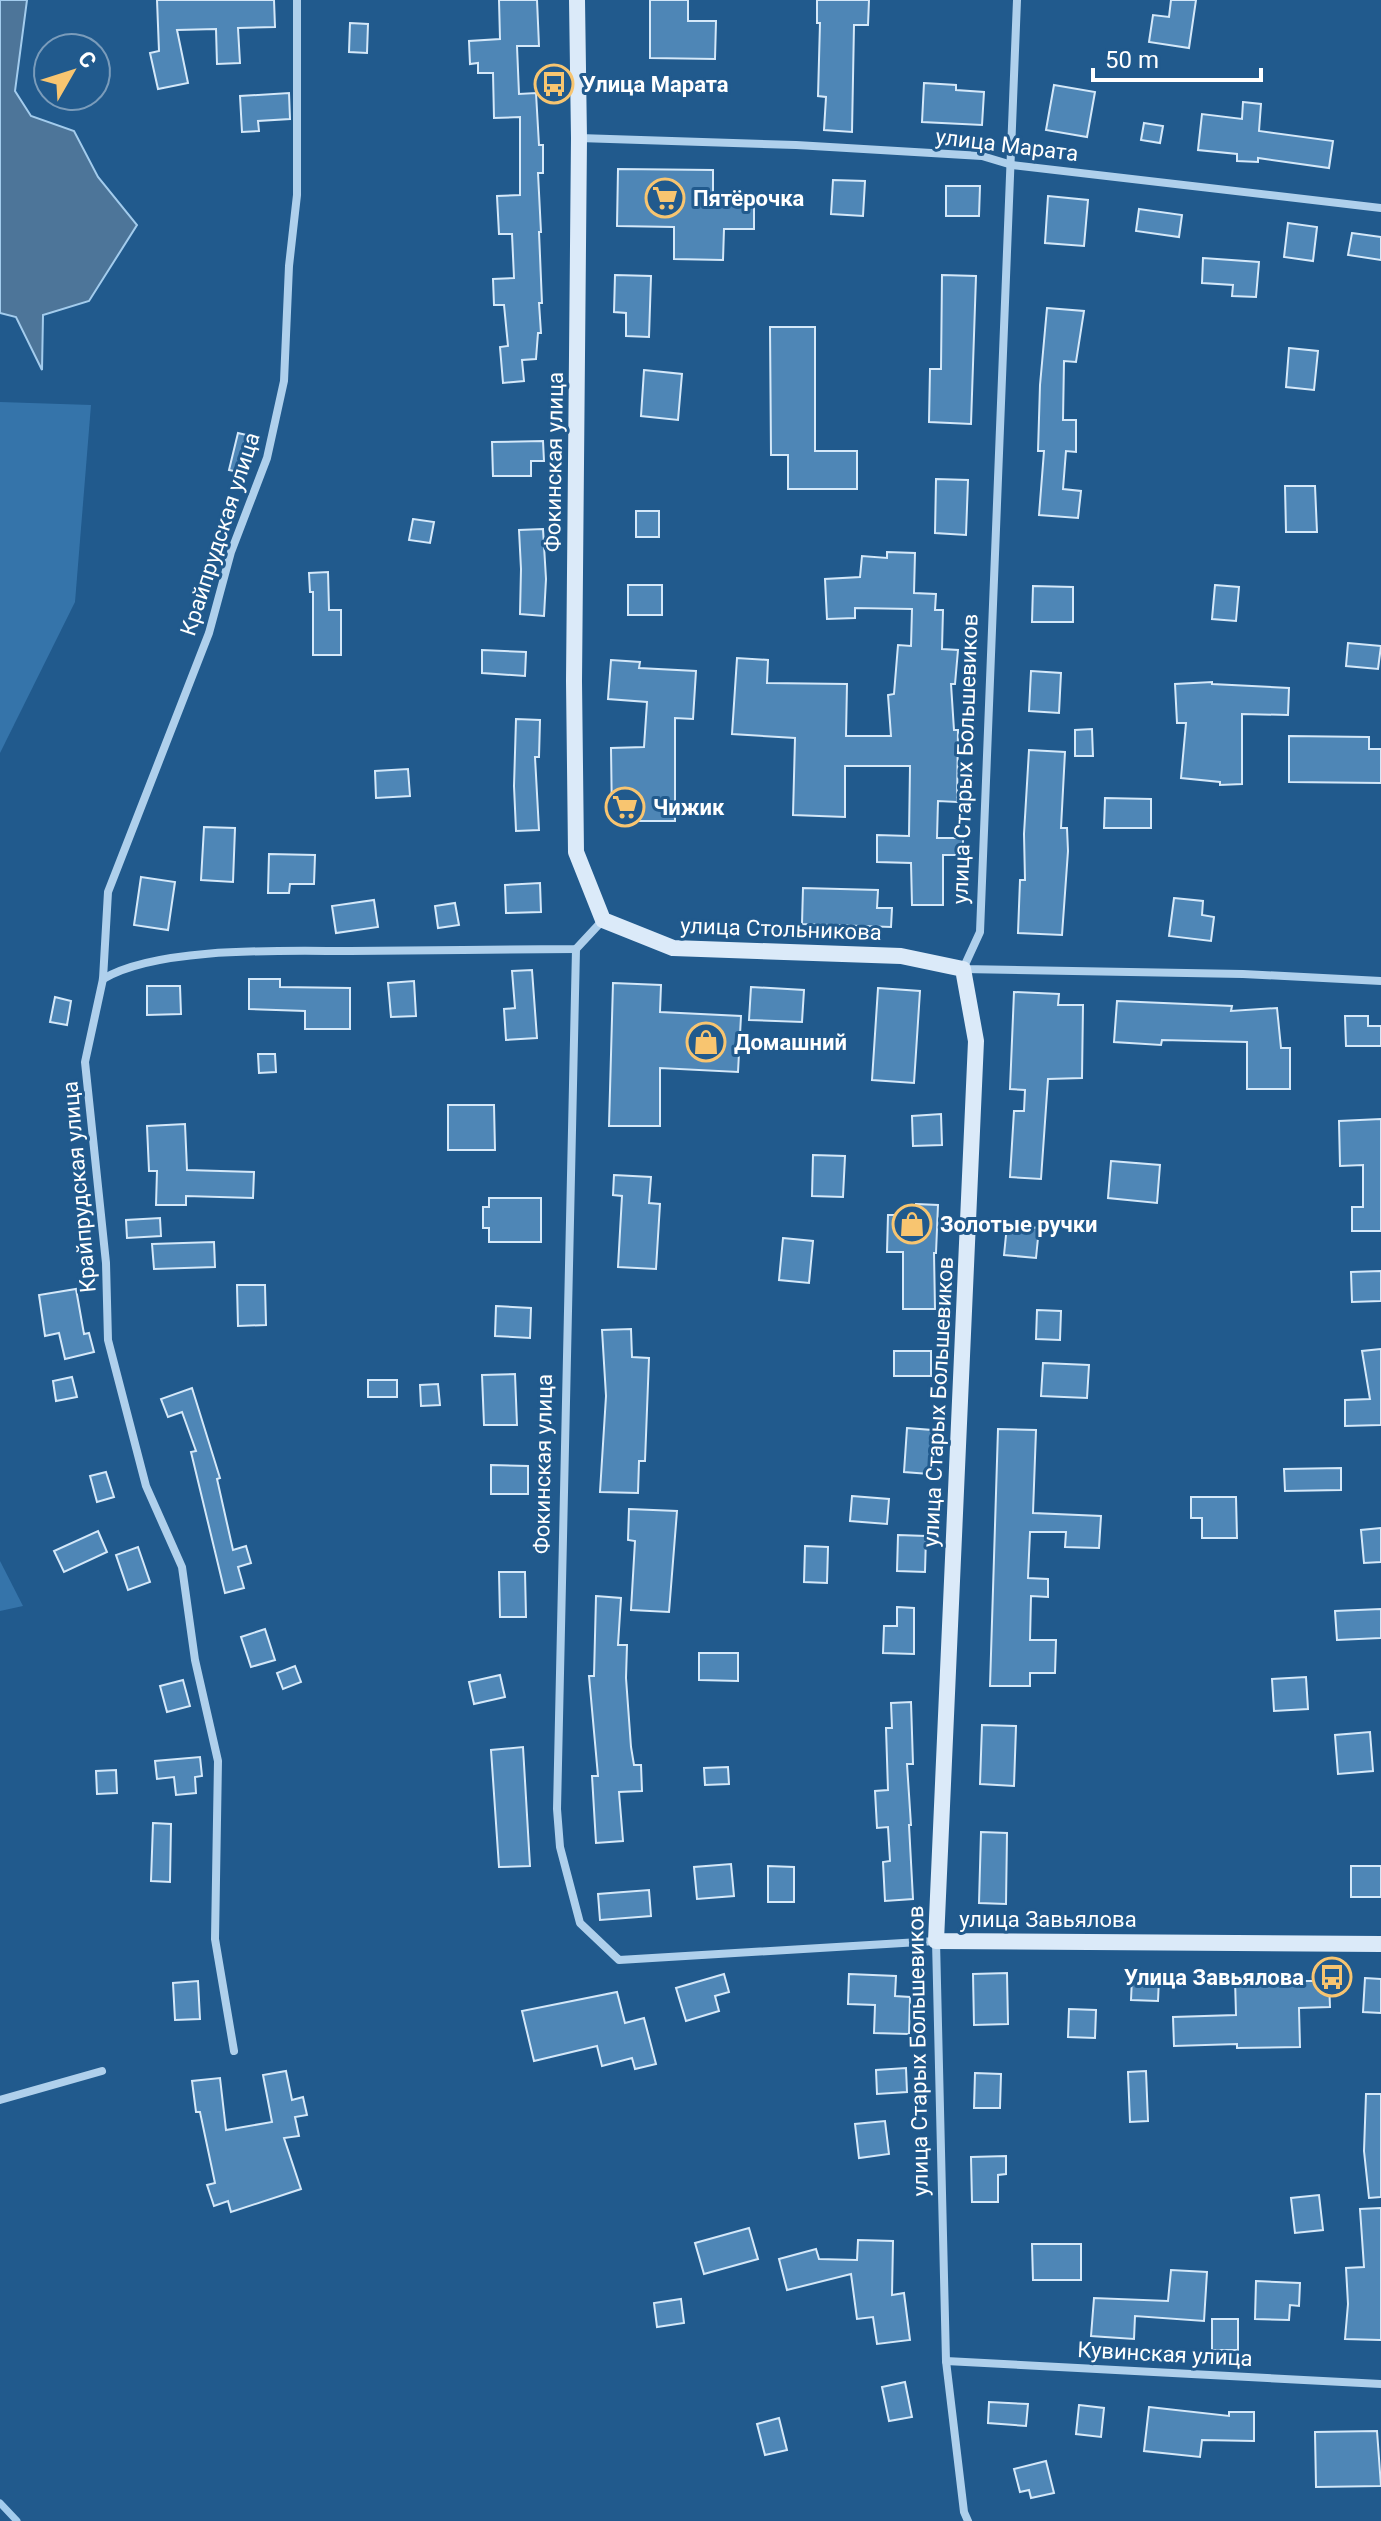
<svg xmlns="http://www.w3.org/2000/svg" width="1381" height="2521" font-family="Roboto,sans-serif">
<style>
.green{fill:#3574aa}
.water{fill:#4d7599;stroke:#a3cced;stroke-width:2}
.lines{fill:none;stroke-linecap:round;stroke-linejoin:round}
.stream{stroke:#a3cced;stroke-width:7}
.building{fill:#4e86b6;stroke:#d4e8f9;stroke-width:2}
.street{stroke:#afd0ec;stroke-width:8}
.secondary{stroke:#dbeaf9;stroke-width:16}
.labels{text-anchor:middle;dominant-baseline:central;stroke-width:6;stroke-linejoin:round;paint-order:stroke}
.poi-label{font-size:22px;font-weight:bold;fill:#fff;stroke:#215a8d;text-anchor:start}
.street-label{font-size:22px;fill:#fff;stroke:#215a8d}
</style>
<rect width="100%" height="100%" fill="#215a8d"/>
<g class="green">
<polygon points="0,402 91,405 75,602 0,753"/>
<polygon points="0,1561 23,1606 0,1611"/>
</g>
<polygon class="water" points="0,0 27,0 15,91 31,116 74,131 98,177 137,225 89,301 43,315 42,370 16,317 0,313"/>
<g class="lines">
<polyline class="stream" points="0,2503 17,2521"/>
</g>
<g class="building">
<polygon points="157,0 274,0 275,27 238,28 240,63 217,64 216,29 177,30 188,83 158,89 150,53 159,51"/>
<polygon points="499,0 537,0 539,46 517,46 519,94 536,93 539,145 543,145 543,173 538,173 541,232 539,232 542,303 539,303 541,333 538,333 536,359 522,360 524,381 503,383 500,347 508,346 504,305 494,305 493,279 514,278 512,234 499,234 497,196 520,195 520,117 494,118 493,73 478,73 478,63 470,64 469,41 500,39"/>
<polygon points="650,0 688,0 688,21 716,21 715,59 650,58"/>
<polygon points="817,0 869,0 868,25 854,25 852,132 824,130 826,97 818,96 820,23 817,23"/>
<polygon points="1171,0 1196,0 1189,48 1149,42 1153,15 1169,17"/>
<polygon points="350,23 368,24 367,53 349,52"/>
<polygon points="924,83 956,85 956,90 984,92 982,125 922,122"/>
<polygon points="1054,85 1095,92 1087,137 1046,130"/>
<polygon points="289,93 290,119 258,121 259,131 242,132 240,96"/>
<polygon points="1243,102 1261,104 1259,131 1333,141 1329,168 1258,158 1258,162 1237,161 1237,154 1198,150 1202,114 1242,119"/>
<polygon points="1144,123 1163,126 1160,143 1141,140"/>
<polygon points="618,169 713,170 713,196 754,197 754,229 724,229 723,260 674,259 674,227 617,226"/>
<polygon points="833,180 865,181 863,216 831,214"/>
<polygon points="946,186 980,186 979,216 946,216"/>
<polygon points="1048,196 1088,200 1084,246 1045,243"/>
<polygon points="1139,209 1182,215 1179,237 1136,231"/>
<polygon points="1288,223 1317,227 1313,261 1284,257"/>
<polygon points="1352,233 1381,237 1381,260 1348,255"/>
<polygon points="1203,258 1259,262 1256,297 1232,296 1233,285 1202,283"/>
<polygon points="615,275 651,276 649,337 626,336 626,313 614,312"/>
<polygon points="942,275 976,276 971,424 929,422 930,369 941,369"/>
<polygon points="1047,308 1084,311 1076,362 1064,361 1063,420 1076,420 1076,452 1066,451 1063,489 1081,491 1078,518 1039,515 1044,451 1038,451 1040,385"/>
<polygon points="770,327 815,327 815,451 857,451 857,489 788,489 788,455 771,455"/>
<polygon points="1289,348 1318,351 1314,390 1286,387"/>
<polygon points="644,370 682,374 678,420 641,416"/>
<polygon points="238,433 255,437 247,474 229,470"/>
<polygon points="543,441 544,461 531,461 531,476 493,476 492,442"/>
<polygon points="936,479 968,480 966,535 935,533"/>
<polygon points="1285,486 1315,486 1317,532 1286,532"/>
<rect x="636" y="511" width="23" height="26"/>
<polygon points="413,519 434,522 430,543 409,540"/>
<polygon points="543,529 546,579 544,616 520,614 521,569 519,530"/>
<polygon points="887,552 915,553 914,593 936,594 935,610 943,610 942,649 958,650 955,684 951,684 954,730 958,730 957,802 938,801 937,838 963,838 963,855 943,855 943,905 912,905 911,863 877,862 877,835 909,836 910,766 845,766 845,817 793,815 795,738 732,734 737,658 768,660 767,683 847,684 846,736 891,736 888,695 894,694 898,645 911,646 912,609 855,608 855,618 827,619 825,579 860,577 862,556 887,558"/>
<polygon points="328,572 329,610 341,610 341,655 313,655 313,592 310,592 309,573"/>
<rect x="628" y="585" width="34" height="30"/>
<polygon points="1215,585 1239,587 1236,621 1212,619"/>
<polygon points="1033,586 1073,587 1073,622 1032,622"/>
<polygon points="1348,643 1381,646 1378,669 1346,666"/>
<polygon points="482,650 526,652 525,676 482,673"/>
<polygon points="611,660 640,662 639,668 696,671 693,719 675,718 675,821 612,821 611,748 644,747 647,702 608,699"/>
<polygon points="1031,671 1061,673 1059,713 1029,711"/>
<polygon points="1212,682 1212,684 1289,688 1288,715 1242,714 1242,784 1220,785 1220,782 1181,778 1186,723 1177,723 1175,684"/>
<polygon points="516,719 540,720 539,757 535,757 539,830 516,831 514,786"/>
<polygon points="1092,729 1093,756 1075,756 1075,730"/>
<polygon points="1289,736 1369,737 1369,749 1381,749 1381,783 1289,782"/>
<polygon points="1029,750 1065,752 1061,828 1067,828 1068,851 1062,935 1018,933 1020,880 1025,880 1024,834"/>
<polygon points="408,769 410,796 376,798 375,771"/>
<polygon points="1105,798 1151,799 1151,828 1104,828"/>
<polygon points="204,827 235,828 233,882 201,880"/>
<polygon points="269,854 315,855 314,884 290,884 289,893 268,893"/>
<polygon points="141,877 175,882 168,930 134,925"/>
<polygon points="540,883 541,912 506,913 505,885"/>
<polygon points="803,888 878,890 877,908 892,908 891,927 802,924"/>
<polygon points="1174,898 1203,901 1202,915 1214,917 1211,941 1169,936"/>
<polygon points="374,900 378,927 336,933 332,906"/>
<polygon points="455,903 459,925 438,928 435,906"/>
<polygon points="532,970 537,1038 506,1040 504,1009 515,1008 512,971"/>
<polygon points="249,979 280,979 280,987 350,988 350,1029 305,1029 305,1011 249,1009"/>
<polygon points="414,981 416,1016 391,1017 388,983"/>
<polygon points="613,983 661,985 660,1012 741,1016 738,1072 660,1068 660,1126 609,1126"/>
<polygon points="147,986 180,986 181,1014 147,1015"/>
<polygon points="751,987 804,990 802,1022 749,1020"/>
<polygon points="878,988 920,991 914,1083 872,1080"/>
<polygon points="1014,992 1059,994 1058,1005 1083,1005 1082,1078 1048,1079 1041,1179 1010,1177 1014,1111 1024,1111 1025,1090 1010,1089"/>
<polygon points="55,997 71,1001 67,1025 50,1022"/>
<polygon points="1117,1001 1232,1006 1231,1011 1277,1008 1281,1048 1290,1048 1290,1089 1247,1089 1247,1042 1162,1040 1161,1045 1114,1042"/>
<polygon points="1345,1016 1368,1016 1368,1026 1381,1026 1381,1046 1346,1046"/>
<polygon points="258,1054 275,1054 276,1072 259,1073"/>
<polygon points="448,1105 494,1105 495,1150 448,1150"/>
<polygon points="941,1114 942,1145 913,1146 912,1116"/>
<polygon points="1381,1119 1381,1231 1352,1231 1352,1207 1363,1207 1363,1165 1340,1166 1339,1121"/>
<polygon points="185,1124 187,1170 254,1172 253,1198 186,1196 186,1205 156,1205 157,1171 149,1171 147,1126"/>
<polygon points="813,1155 845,1156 843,1197 812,1196"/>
<polygon points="1111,1161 1160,1165 1157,1203 1108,1198"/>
<polygon points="614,1175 651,1177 649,1203 660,1204 656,1269 618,1267 622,1196 613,1195"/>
<polygon points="489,1198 541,1198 541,1242 489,1242 489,1228 483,1228 483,1207 489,1207"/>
<polygon points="916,1204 938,1205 936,1253 934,1253 935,1309 903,1309 903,1252 887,1252 888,1215 916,1215"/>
<polygon points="160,1218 161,1236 127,1238 126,1220"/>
<polygon points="1007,1225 1039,1228 1036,1258 1004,1255"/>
<polygon points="783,1238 813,1241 809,1283 779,1280"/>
<polygon points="214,1242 215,1267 154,1269 152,1244"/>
<polygon points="1381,1271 1381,1301 1352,1302 1351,1272"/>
<polygon points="237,1285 265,1285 266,1325 238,1326"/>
<polygon points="76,1289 84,1334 89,1333 94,1352 65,1359 59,1333 45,1336 39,1295"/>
<polygon points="496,1306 531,1308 530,1338 495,1336"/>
<polygon points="1037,1310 1061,1311 1060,1340 1036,1339"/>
<polygon points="631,1329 632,1357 649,1358 645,1461 639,1461 638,1493 600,1492 606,1396 602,1330"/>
<polygon points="1381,1349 1381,1425 1345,1426 1345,1400 1370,1399 1362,1351"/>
<rect x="894" y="1351" width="37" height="25"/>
<polygon points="1043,1363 1089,1365 1087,1398 1041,1396"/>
<polygon points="515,1374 517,1425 484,1425 482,1375"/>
<polygon points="72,1377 77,1397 56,1401 53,1381"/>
<rect x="368" y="1380" width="29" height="17"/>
<polygon points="438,1384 440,1405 421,1406 420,1385"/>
<polygon points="192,1388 220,1478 217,1479 233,1550 246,1546 251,1563 238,1567 244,1588 225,1593 191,1452 196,1451 182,1412 168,1417 161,1399"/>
<polygon points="907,1428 932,1430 929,1474 904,1472"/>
<polygon points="998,1429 1036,1430 1033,1513 1101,1516 1099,1548 1065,1547 1066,1532 1030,1532 1028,1578 1048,1579 1048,1597 1031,1596 1030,1640 1056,1640 1055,1673 1030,1673 1030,1686 990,1686"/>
<polygon points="491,1465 528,1466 528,1494 491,1494"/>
<polygon points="1341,1468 1341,1490 1285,1491 1284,1469"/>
<polygon points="106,1472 114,1497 97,1502 90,1476"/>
<polygon points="852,1496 889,1499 887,1524 850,1521"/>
<polygon points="1191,1497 1236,1497 1237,1538 1202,1538 1202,1518 1191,1518"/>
<polygon points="629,1509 677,1511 669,1612 631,1610 635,1541 628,1540"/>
<polygon points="1381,1528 1381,1562 1364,1563 1361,1530"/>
<polygon points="98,1531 107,1552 64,1572 54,1551"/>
<polygon points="898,1535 926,1536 925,1572 897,1571"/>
<polygon points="805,1546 828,1547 827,1583 804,1582"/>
<polygon points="138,1547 150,1582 128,1590 116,1555"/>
<polygon points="499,1572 525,1572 526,1617 500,1617"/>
<polygon points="596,1596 621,1598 618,1645 627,1645 626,1678 631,1747 634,1765 641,1765 642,1791 619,1792 623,1841 596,1843 592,1776 598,1776 589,1676 594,1676"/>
<polygon points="897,1607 914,1608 914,1654 883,1653 884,1626 897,1626"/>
<polygon points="1381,1609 1381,1638 1337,1640 1335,1611"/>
<polygon points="265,1629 275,1660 251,1667 241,1637"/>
<polygon points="699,1653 738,1653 738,1681 699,1680"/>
<polygon points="295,1666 301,1682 283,1689 277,1673"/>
<polygon points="500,1675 505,1697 474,1704 469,1682"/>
<polygon points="1306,1677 1308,1709 1274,1711 1272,1679"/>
<polygon points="183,1680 190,1706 167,1712 160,1686"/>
<polygon points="911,1702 913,1764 907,1764 911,1825 909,1825 913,1899 885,1901 883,1862 890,1861 888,1827 877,1828 875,1791 888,1790 886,1728 892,1728 891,1703"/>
<polygon points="982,1725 1016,1726 1014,1786 980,1784"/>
<polygon points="1370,1732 1373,1771 1338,1774 1335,1735"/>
<polygon points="523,1747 530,1866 499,1867 491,1750"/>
<polygon points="200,1757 202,1776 195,1777 196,1793 176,1795 174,1777 157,1779 155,1761"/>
<polygon points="728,1767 729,1784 705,1785 704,1768"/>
<polygon points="116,1770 117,1793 97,1794 96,1771"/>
<polygon points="153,1823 171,1824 170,1882 151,1881"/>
<polygon points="981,1832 1007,1833 1006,1904 979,1903"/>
<polygon points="731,1864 734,1896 697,1899 694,1867"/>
<polygon points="768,1866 794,1867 794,1902 768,1902"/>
<rect x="1351" y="1866" width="30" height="31"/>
<polygon points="649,1890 651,1916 600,1920 598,1894"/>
<polygon points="1007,1973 1008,2024 974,2025 973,1974"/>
<polygon points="724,1974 729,1992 715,1996 719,2011 686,2021 676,1988"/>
<polygon points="849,1974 896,1976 895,1996 910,1997 909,2034 874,2033 875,2005 848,2004"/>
<polygon points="1132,1978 1159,1979 1158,2001 1131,2000"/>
<polygon points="1298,1978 1299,1981 1329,1981 1330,2007 1299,2008 1300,2047 1237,2048 1237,2044 1174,2046 1173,2017 1236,2015 1235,1979"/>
<polygon points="1365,1978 1381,1979 1381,2013 1363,2012"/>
<polygon points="198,1981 200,2019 175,2020 173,1983"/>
<polygon points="617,1992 625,2023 644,2018 656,2064 635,2069 632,2058 602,2066 597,2046 534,2061 522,2011"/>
<polygon points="1069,2009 1096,2010 1095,2038 1068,2037"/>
<polygon points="906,2068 907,2092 877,2094 876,2070"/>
<polygon points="286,2071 292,2100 303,2097 307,2115 295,2117 299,2136 284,2138 301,2189 231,2212 228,2201 214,2206 207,2185 215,2183 200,2112 196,2112 192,2081 220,2078 226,2130 272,2122 263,2075"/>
<polygon points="1146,2071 1148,2121 1130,2122 1128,2072"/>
<polygon points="975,2073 1001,2074 1000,2108 974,2108"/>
<polygon points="1366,2094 1381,2094 1381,2197 1369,2198 1364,2151"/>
<polygon points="885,2121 889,2154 859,2158 855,2124"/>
<polygon points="1006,2156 1006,2174 998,2175 998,2202 972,2202 971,2157"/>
<polygon points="1319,2195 1323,2230 1295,2233 1291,2198"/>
<polygon points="1381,2208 1381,2340 1345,2339 1348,2304 1346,2268 1364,2267 1360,2209"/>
<polygon points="749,2228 758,2259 704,2274 695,2243"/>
<polygon points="858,2240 893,2241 892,2295 904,2293 910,2340 877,2344 873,2317 857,2319 851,2274 787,2290 779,2259 816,2249 819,2259 857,2260"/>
<polygon points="1032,2244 1081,2244 1081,2280 1033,2280"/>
<polygon points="1171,2270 1207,2272 1204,2321 1135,2316 1134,2339 1091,2336 1094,2298 1168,2301"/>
<polygon points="1256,2281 1300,2283 1299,2306 1290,2305 1289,2320 1255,2319"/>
<polygon points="681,2299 684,2323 657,2327 654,2303"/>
<rect x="1212" y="2319" width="26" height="31"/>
<polygon points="905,2382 912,2417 889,2421 882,2387"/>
<polygon points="989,2402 1028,2404 1026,2426 988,2423"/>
<polygon points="1079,2405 1104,2408 1101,2437 1076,2434"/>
<polygon points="1149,2407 1229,2416 1229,2412 1254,2412 1254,2441 1202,2440 1200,2457 1144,2451"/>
<polygon points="779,2418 787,2450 765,2455 757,2424"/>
<polygon points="1377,2431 1381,2486 1316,2487 1315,2432"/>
<polygon points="1046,2461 1054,2493 1031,2498 1029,2490 1020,2492 1014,2469"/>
</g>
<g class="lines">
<g class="street">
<polyline points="1017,0 980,932 963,969 1243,974 1381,981"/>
<polyline points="579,138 796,145 982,156 1012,165 1381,208"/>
<polyline points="576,949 557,1809 560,1847 580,1923 619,1960 936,1941 946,2361 964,2512 968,2521"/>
<path d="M 103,979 C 158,946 285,951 350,951 C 425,950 501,950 576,949 L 603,920"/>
<polyline points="234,2051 215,1939 218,1761 195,1660 182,1567 146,1486 108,1340 106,1263 85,1062 103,979 108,892 209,633 231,552 267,458 284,381 289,266 297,195 297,0"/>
<polyline points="0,2100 102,2071"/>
<polyline points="946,2361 1381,2384"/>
</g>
<polyline class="secondary" points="577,0 579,138 574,681 576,852 603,920 673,948 901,956 963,969 976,1041 936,1941 1381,1944"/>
</g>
<defs>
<g id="bus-ring" transform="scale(2)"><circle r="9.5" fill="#215a8d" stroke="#f8c570" stroke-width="1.5"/><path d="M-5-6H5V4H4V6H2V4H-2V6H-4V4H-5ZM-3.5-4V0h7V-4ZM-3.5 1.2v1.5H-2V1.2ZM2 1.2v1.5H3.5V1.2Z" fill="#f8c570"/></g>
<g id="supermarket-ring" transform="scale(2)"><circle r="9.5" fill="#215a8d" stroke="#f8c570" stroke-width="1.5"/><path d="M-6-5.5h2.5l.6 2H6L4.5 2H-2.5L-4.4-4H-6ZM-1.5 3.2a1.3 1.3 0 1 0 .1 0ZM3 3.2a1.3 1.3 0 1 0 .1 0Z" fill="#f8c570"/></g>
<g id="shop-ring" transform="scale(2)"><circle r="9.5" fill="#215a8d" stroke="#f8c570" stroke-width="1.5"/><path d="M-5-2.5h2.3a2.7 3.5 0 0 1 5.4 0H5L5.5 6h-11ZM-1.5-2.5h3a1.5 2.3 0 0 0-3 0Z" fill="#f8c570"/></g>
</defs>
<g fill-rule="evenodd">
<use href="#bus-ring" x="554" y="84"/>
<use href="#supermarket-ring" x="665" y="198"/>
<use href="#supermarket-ring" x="625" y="807"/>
<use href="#shop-ring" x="706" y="1042"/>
<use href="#shop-ring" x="912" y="1224"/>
<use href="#bus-ring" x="1332" y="1977"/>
</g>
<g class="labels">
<g class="poi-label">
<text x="582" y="84">Улица Марата</text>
<text x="693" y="198">Пятёрочка</text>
<text x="653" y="807">Чижик</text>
<text x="734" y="1042">Домашний</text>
<text x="940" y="1224">Золотые ручки</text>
<text x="1304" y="1977" text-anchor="end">Улица Завьялова</text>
</g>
<g class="street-label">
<text transform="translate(1007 145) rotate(7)">улица Марата</text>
<text transform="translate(554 462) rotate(-89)">Фокинская улица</text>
<text transform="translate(220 534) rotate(-72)">Крайпрудская улица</text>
<text transform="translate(965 759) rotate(-88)">улица Старых Большевиков</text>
<text transform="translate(781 929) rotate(2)">улица Стольникова</text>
<text transform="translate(79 1187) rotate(-95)">Крайпрудская улица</text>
<text transform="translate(938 1402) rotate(-87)">улица Старых Большевиков</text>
<text transform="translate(543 1464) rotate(-89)">Фокинская улица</text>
<text x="1048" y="1919">улица Завьялова</text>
<text transform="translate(918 2051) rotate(-91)">улица Старых Большевиков</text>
<text transform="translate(1165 2354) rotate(3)">Кувинская улица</text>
</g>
</g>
<g transform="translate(72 72) rotate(51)"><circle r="38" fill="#215a8d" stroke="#7a9cbb" stroke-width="2"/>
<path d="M0-6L14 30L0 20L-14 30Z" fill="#f8c570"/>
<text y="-12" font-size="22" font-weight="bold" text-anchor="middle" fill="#ffffff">С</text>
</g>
<path d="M1093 68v12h168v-12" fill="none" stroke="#ffffff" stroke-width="4"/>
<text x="1105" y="68" font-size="24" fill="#ffffff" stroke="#215a8d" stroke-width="6" paint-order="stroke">50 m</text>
</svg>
